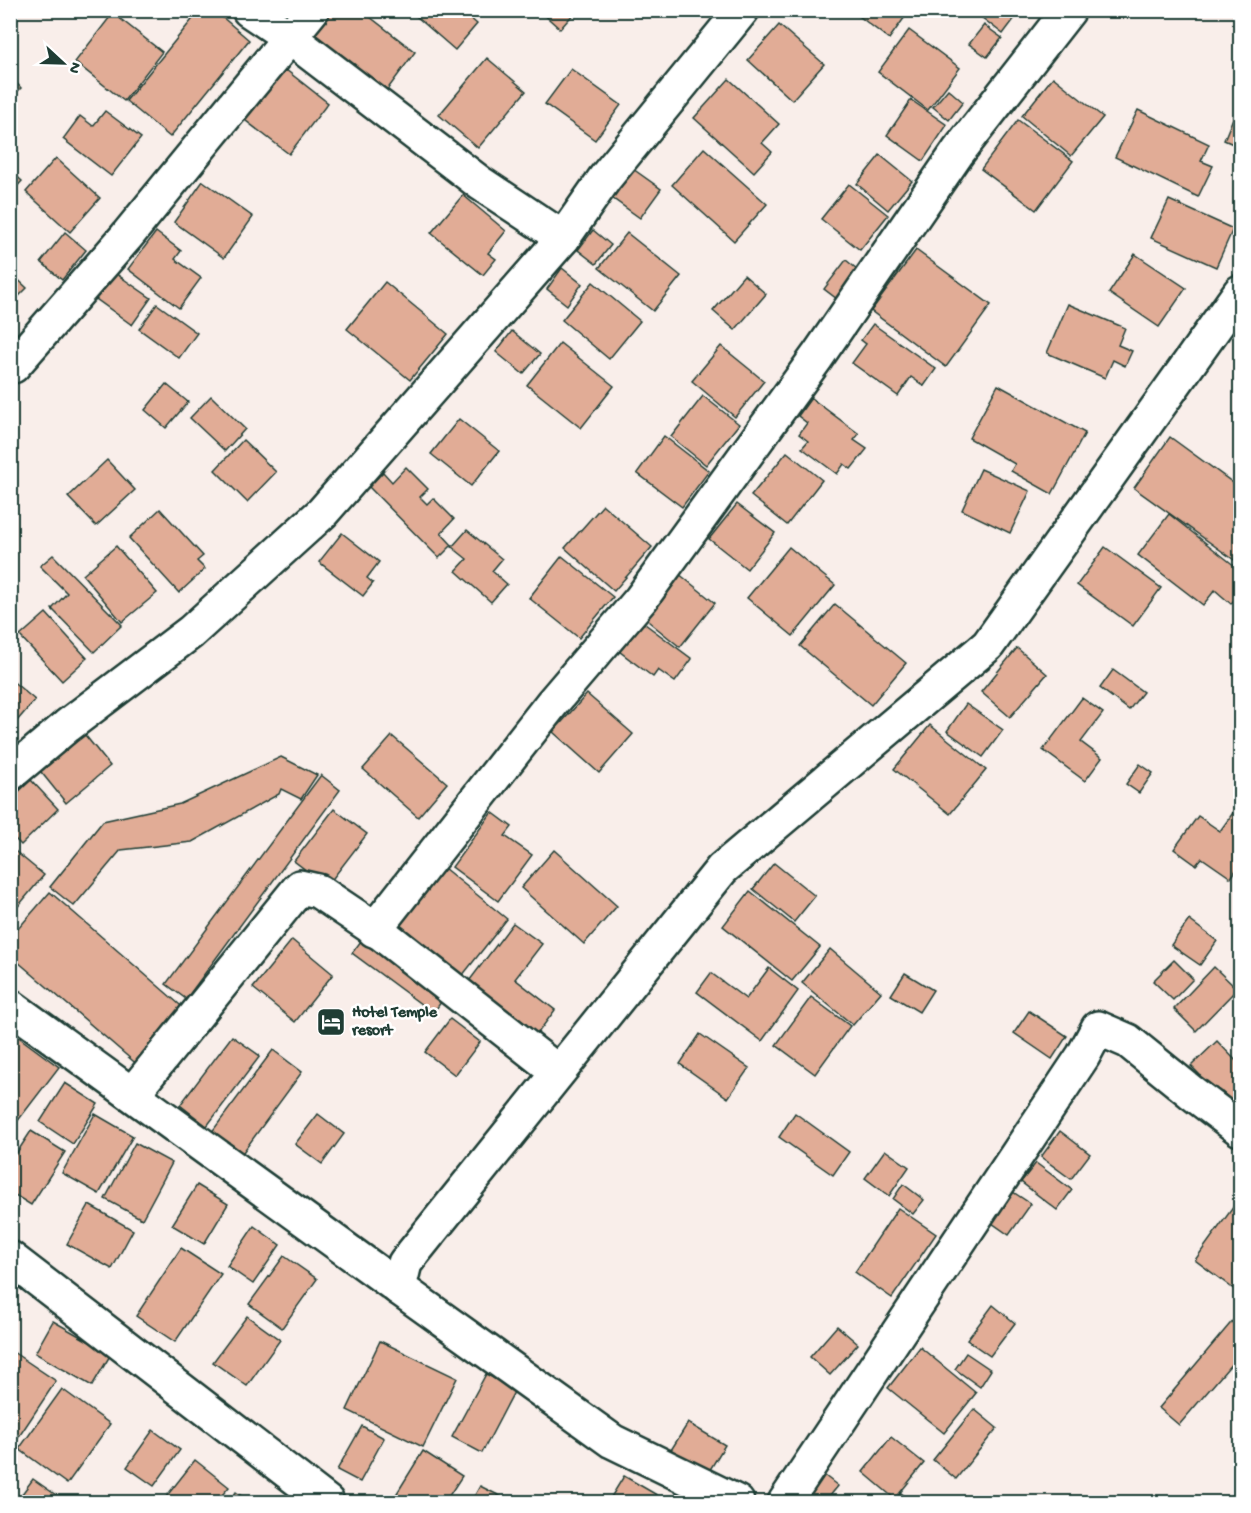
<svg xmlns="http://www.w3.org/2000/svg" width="1251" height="1513" font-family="'Gochi Hand',sans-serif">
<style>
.building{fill:#e1ac96;stroke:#1f3d34;stroke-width:1.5}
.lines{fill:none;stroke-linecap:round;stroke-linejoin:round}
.street-casing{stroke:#1f3d34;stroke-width:38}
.street{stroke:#fff;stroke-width:33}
.labels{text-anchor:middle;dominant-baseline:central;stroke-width:5;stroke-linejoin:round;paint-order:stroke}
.poi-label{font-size:16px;font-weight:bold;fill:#1f3d34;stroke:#fff;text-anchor:start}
</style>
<rect width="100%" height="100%" fill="#f9eeea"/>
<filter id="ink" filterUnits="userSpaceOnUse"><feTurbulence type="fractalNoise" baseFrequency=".0167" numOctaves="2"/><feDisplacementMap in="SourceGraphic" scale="12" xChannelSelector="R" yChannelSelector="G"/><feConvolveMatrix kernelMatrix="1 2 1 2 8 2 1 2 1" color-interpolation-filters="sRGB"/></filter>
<g filter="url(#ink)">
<g class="building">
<polygon points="200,10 214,10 249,40 170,137 126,101"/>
<polygon points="331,10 361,10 415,52 387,90 313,34"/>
<polygon points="409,10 461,10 477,24 455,50"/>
<polygon points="539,10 577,10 560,29"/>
<polygon points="851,10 910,10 889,39"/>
<polygon points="972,10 1021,10 1003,34"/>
<polygon points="113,13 162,52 124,101 75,62"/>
<polygon points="779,25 824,64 792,100 748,60"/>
<polygon points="984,25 1002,38 987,57 969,44"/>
<polygon points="909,30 960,68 928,110 878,72"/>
<polygon points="487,58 526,91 478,148 439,115"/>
<polygon points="281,66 328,103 289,154 241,117"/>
<polygon points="571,69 621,105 595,140 545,104"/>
<polygon points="10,76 21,88 12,97 15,101 10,105"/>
<polygon points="1053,77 1103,117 1071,156 1022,116"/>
<polygon points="729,79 779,124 762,143 772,152 754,172 694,118"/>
<polygon points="948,89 963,102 949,120 933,107"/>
<polygon points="911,100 947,125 923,161 887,135"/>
<polygon points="1240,101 1240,147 1224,140"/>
<polygon points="1138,110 1209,144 1201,161 1213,166 1198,197 1115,157"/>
<polygon points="105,111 141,138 111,176 63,139 80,116 93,126"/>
<polygon points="1018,120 1073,161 1036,210 981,169"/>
<polygon points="704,148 767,204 734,241 672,185"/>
<polygon points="880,155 912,181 888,210 857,184"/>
<polygon points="56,158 100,198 70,232 26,192"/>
<polygon points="633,169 661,189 640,218 612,198"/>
<polygon points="10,170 22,181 10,194"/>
<polygon points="203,181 253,217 224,258 174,222"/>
<polygon points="849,184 888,215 860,250 821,219"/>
<polygon points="463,195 506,231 488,253 496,259 483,275 431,233"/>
<polygon points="1169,200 1233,229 1216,267 1151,238"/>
<polygon points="593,230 611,245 596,264 578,250"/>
<polygon points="65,232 86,250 62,280 41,262"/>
<polygon points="156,232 181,251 175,259 201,278 179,308 128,269"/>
<polygon points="627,233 681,276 653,311 599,268"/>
<polygon points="916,250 991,305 946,367 871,311"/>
<polygon points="1135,254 1186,288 1159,327 1109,293"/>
<polygon points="846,260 863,274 841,302 824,289"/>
<polygon points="562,268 582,284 567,305 547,289"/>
<polygon points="10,272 27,288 10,305"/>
<polygon points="115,273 151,298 132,325 96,299"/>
<polygon points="744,275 766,294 735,330 713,311"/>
<polygon points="385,282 448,334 410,380 347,329"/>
<polygon points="593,282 640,321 609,359 562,320"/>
<polygon points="157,304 197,333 179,358 139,329"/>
<polygon points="1068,304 1125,328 1118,345 1132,351 1125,366 1113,360 1105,378 1047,353"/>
<polygon points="873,324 936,369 924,386 911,377 898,396 852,363 866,344 861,340"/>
<polygon points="512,331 540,354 523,374 496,352"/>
<polygon points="560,343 614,386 581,428 527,385"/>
<polygon points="721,346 764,381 735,417 692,381"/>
<polygon points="166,384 188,402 166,428 145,410"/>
<polygon points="998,385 1085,433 1052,494 1011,471 1015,464 969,438"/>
<polygon points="211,396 245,429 225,451 190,418"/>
<polygon points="703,396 739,424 706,465 671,437"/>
<polygon points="811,398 859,434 854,440 867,449 851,469 844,464 837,474 802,448 808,441 799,434 807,423 798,416"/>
<polygon points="459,419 499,451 471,486 431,454"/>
<polygon points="664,436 709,471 682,507 637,473"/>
<polygon points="1170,437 1240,488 1240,558 1237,562 1134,488"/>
<polygon points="243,440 276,472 247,502 215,470"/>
<polygon points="787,452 822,480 787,525 751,496"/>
<polygon points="107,460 135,490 96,526 68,497"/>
<polygon points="406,467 428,489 420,497 427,504 433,498 454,519 441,533 452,545 439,558 369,487 383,472 392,482"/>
<polygon points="981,469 1030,491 1010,533 962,510"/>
<polygon points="737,504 775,533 747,569 709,539"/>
<polygon points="603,505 652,547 614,591 565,548"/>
<polygon points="160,509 203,556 197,561 205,569 179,593 129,538"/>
<polygon points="1169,514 1240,570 1240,592 1231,604 1215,590 1203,605 1138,555"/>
<polygon points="467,530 502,559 492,571 507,584 491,602 456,571 467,559 452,547"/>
<polygon points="342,533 379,562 367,578 373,583 363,596 319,562"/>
<polygon points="116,546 157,593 122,622 83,575"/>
<polygon points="789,547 835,585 793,636 747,598"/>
<polygon points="1105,547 1161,588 1133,626 1077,585"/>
<polygon points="53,555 122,625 94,652 52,609 67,593 40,566"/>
<polygon points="562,556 613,597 579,638 529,598"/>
<polygon points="673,569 715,603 680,647 638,613"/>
<polygon points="835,604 906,663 871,705 800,646"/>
<polygon points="46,613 87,658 62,681 20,636"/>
<polygon points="637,618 692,659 675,682 658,670 653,677 615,648"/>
<polygon points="1017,648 1047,674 1010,717 981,692"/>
<polygon points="1113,670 1143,692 1129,710 1100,688"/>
<polygon points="10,679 35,700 10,729"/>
<polygon points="587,694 633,734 599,773 553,732"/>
<polygon points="1082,698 1103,713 1081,742 1102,758 1085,781 1043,750"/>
<polygon points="966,704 1003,730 983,757 947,731"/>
<polygon points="930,725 986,770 950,814 894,769"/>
<polygon points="81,730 110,766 66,803 37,767"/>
<polygon points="392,736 447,783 418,817 363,769"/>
<polygon points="281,757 317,775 301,799 281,789 279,794 192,842 121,850 74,906 50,887 103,821 180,804"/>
<polygon points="1140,764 1153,773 1139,793 1126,784"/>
<polygon points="321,775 340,790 186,999 166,984"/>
<polygon points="31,780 58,809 21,845 10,834 10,800"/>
<polygon points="334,809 367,834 327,886 294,861"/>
<polygon points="1235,810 1240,814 1240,864 1231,878 1202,858 1196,865 1174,849 1198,816 1220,831"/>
<polygon points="492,812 512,827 505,836 532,855 498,901 452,867"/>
<polygon points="10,847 44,875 10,916"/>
<polygon points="554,850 617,906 584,944 521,888"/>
<polygon points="774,863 815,896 794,922 753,889"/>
<polygon points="439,864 507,919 462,976 394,920"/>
<polygon points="750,891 820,947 792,981 723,926"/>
<polygon points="50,892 187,1011 140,1067 10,955 10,938"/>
<polygon points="1189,920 1217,941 1200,965 1171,945"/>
<polygon points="513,923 542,944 515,979 555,1010 532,1041 463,989"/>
<polygon points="367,933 448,993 433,1013 352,953"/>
<polygon points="292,940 333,974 295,1022 253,988"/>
<polygon points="830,949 881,992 853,1025 802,983"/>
<polygon points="1174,960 1193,979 1173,1000 1153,981"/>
<polygon points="1214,967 1237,989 1196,1031 1174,1009"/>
<polygon points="769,968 798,991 762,1041 697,992 711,973 746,999"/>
<polygon points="905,973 933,990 919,1012 891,995"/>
<polygon points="811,997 850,1026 815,1074 776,1045"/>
<polygon points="1029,1011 1067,1036 1052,1059 1014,1033"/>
<polygon points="450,1019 480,1042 455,1075 425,1052"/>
<polygon points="13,1033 59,1067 10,1131 10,1037"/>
<polygon points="700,1034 749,1068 728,1098 680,1064"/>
<polygon points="232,1036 260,1056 207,1126 180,1105"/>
<polygon points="1217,1041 1240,1065 1240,1093 1232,1101 1222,1092 1212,1103 1193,1083 1200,1075 1191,1066"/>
<polygon points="273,1050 302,1072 238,1159 208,1137"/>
<polygon points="65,1083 98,1104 73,1144 40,1122"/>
<polygon points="795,1113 849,1152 833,1175 779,1137"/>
<polygon points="95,1114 133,1136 99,1194 62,1173"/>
<polygon points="318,1114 344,1134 322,1164 295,1144"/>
<polygon points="31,1131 65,1152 31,1205 10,1192 10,1163"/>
<polygon points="1060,1131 1090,1154 1071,1179 1041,1157"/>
<polygon points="135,1143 172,1163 142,1219 105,1199"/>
<polygon points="885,1150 909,1167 889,1196 865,1178"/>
<polygon points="1036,1163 1072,1190 1057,1210 1021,1182"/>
<polygon points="903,1184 924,1200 913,1214 893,1199"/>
<polygon points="197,1185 228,1204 204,1244 172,1225"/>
<polygon points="1013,1192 1031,1204 1009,1235 992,1223"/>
<polygon points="89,1205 133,1230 112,1269 67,1244"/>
<polygon points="1234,1206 1240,1211 1240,1283 1235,1290 1195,1260"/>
<polygon points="898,1208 936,1234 892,1298 855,1272"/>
<polygon points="254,1226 280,1245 253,1284 227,1266"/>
<polygon points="181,1248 221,1274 175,1342 136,1316"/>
<polygon points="284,1256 317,1279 282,1328 249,1304"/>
<polygon points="993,1305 1015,1323 990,1356 967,1340"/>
<polygon points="1240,1312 1240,1354 1179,1425 1159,1408"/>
<polygon points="247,1316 280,1340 247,1386 213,1362"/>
<polygon points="53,1321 111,1354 92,1386 35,1353"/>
<polygon points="837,1326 858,1344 830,1375 810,1357"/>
<polygon points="380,1341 457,1378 423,1447 347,1410"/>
<polygon points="920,1347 976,1393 944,1433 888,1388"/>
<polygon points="10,1350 56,1381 14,1444 10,1442"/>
<polygon points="966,1353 991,1370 980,1387 955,1369"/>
<polygon points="486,1374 515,1390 482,1453 452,1437"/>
<polygon points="62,1389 110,1424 67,1484 19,1449"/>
<polygon points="974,1409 997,1428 956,1479 933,1460"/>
<polygon points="688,1423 725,1445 708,1473 671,1450"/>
<polygon points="362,1426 384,1438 360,1482 337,1470"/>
<polygon points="153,1430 180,1450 154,1486 127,1467"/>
<polygon points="891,1437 924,1463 895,1499 863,1472"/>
<polygon points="423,1451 462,1476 445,1502 402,1502 394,1498"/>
<polygon points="10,1453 17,1458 10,1469"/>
<polygon points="195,1460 229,1487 216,1502 162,1502"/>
<polygon points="820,1472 838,1486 825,1502 796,1502"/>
<polygon points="624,1476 669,1502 608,1502"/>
<polygon points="33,1479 66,1502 16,1502"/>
<polygon points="480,1486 512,1502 471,1502"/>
<polygon points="236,1492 250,1502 229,1502"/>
<polygon points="901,1493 913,1502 894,1502"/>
</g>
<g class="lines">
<g class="street-casing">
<g id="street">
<polyline points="249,10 289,37 480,183 563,238"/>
<polyline points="13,366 126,237 312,10"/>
<polyline points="10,774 67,726 191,632 322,513 563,238 605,178 742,10"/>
<polyline points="374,930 553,702 641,599 817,357 958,152 1069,10"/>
<polyline points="10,1006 399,1288"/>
<polyline points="133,1093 300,887 318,891 382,934 558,1072"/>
<polyline points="10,1258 327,1502"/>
<polyline points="737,1502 612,1441 399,1288 405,1263 722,869 988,645 1240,292"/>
<polyline points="785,1502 1083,1056 1098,1028 1128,1041 1191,1092 1240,1129"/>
</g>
</g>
<use href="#street" class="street"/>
</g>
</g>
<defs>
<g id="hotel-square" transform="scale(1.5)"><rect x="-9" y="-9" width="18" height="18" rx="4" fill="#1f3d34" stroke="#fff"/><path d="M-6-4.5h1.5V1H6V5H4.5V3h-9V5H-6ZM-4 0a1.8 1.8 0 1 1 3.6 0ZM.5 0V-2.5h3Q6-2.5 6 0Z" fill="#fff"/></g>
</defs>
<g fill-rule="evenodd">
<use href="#hotel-square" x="331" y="1022"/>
</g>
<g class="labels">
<g class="poi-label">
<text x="352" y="1013">Hotel Temple<tspan x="352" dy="18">resort</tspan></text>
</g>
</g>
<rect width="1251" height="1513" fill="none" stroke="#fff" stroke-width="36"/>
<rect x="18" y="18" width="1215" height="1477" fill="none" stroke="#1f3d34" stroke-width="2" filter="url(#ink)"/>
<g transform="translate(63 63) rotate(112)" stroke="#ffffff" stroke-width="4.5" paint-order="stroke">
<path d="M0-4.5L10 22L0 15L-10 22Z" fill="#1f3d34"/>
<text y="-9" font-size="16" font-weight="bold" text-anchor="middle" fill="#1f3d34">N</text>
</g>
</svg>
